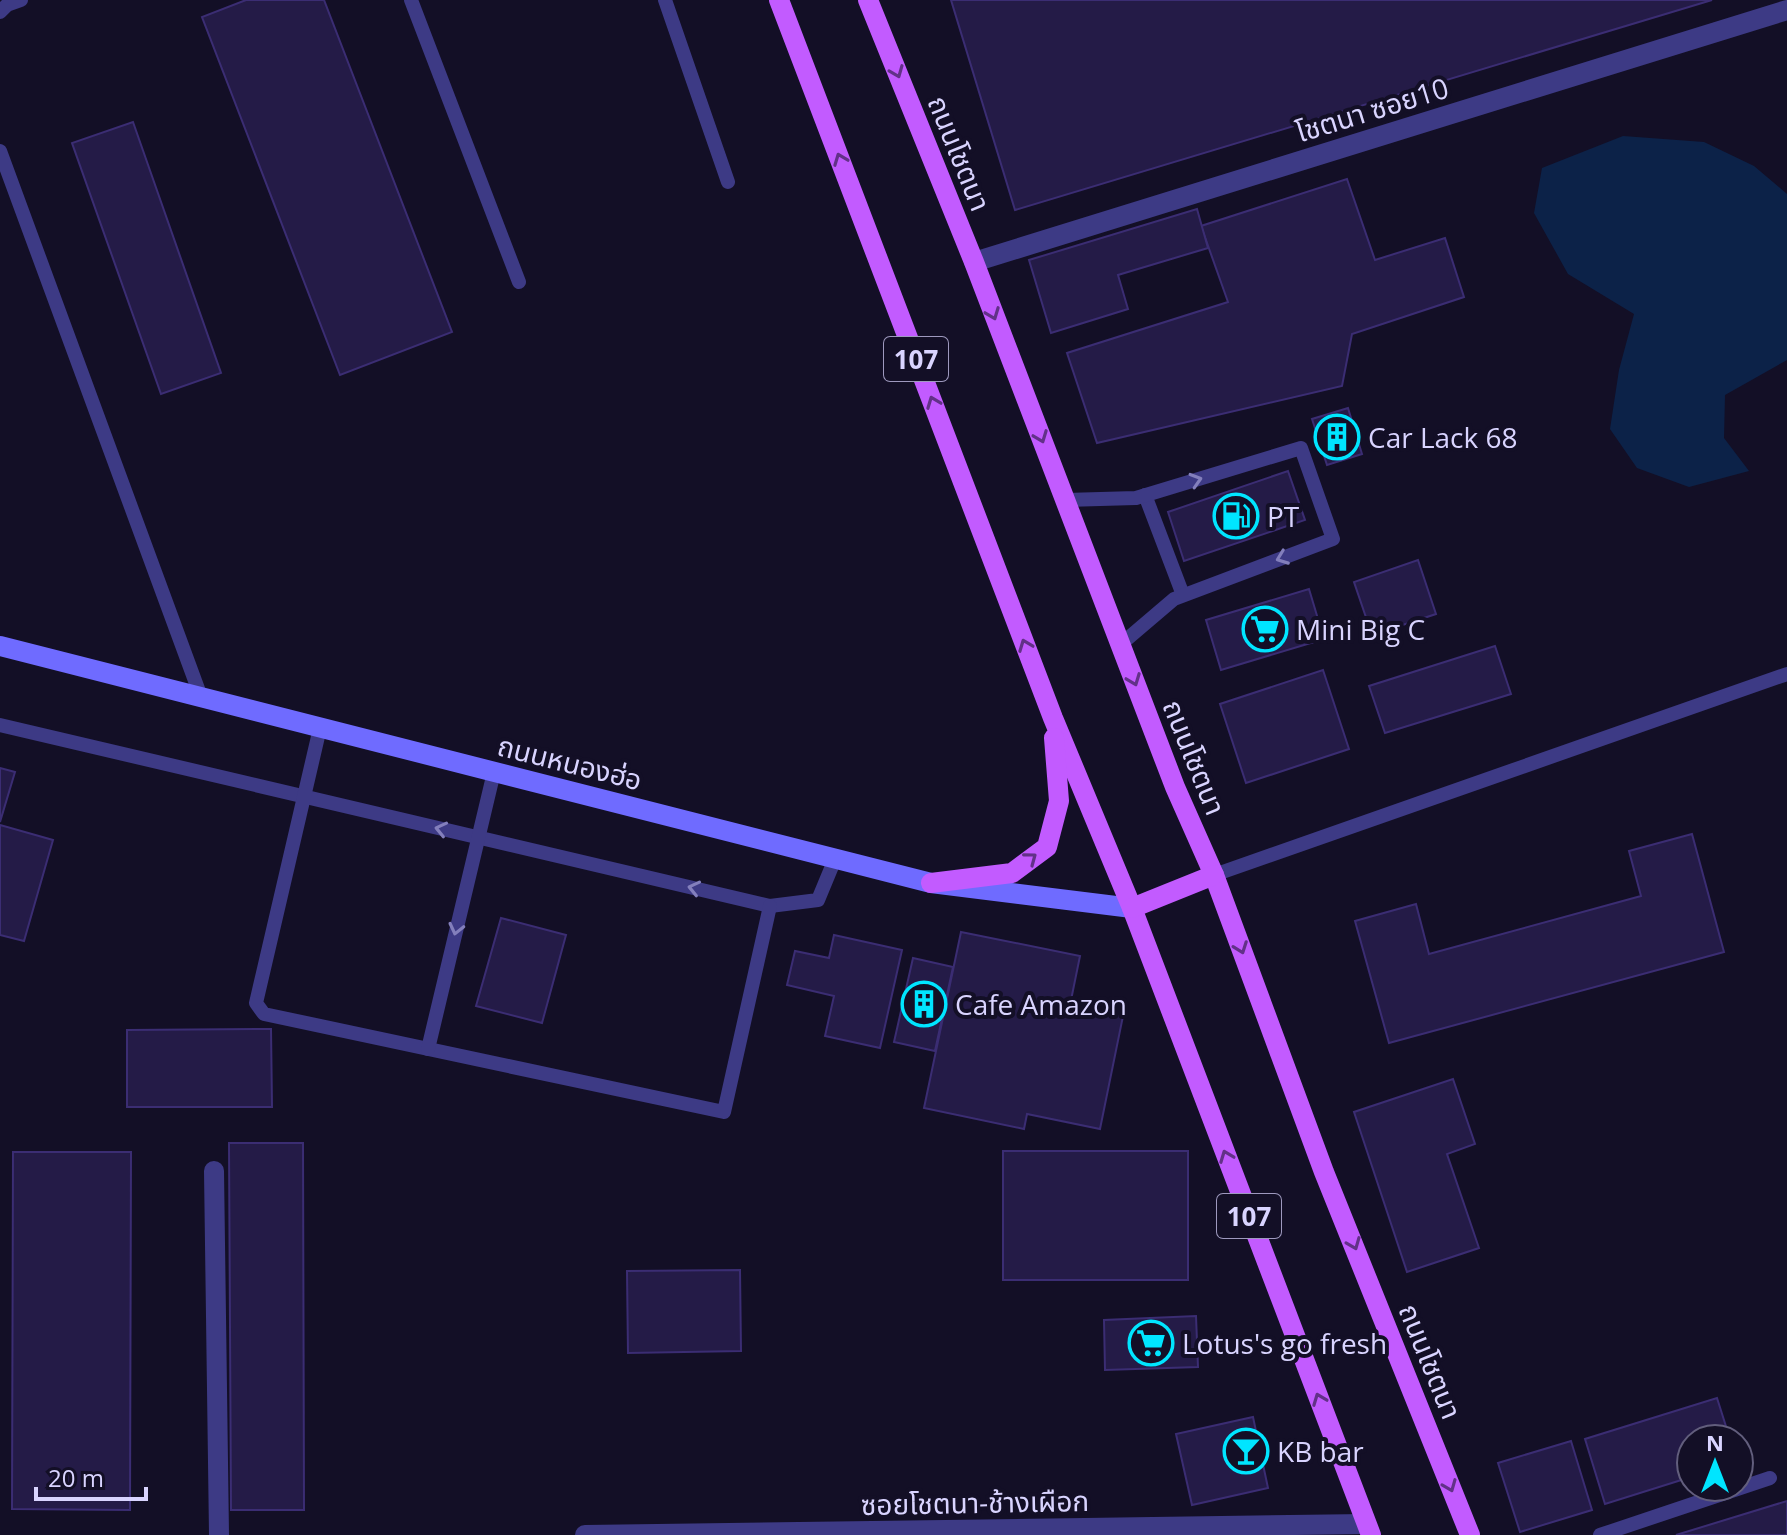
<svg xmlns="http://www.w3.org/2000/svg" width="1787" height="1535" font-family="'Open Sans','Noto Sans Thai',sans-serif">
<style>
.water{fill:#0c2248}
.building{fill:#241b47;stroke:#3b2d73;stroke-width:2}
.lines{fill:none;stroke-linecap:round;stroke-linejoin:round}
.service{stroke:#3d3a85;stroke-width:14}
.minor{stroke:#3d3a85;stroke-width:20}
.secondary{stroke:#6f6bff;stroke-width:20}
.primary{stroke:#c25bff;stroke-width:20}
.oneway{stroke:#623188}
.oneway2{stroke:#837fbc}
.labels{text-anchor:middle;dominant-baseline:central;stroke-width:8;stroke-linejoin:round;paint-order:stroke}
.shield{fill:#130f26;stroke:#9e99be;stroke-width:2}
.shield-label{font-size:26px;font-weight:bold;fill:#d9d4ff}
.street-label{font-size:28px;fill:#d9d4ff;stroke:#130f26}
.poi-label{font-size:28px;fill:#d9d4ff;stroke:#130f26;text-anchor:start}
</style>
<rect width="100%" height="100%" fill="#130f26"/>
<polygon class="water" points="1623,136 1704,142 1754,166 1787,194 1787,360 1725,395 1724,438 1749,471 1689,487 1637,468 1610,429 1619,370 1634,314 1568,274 1534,213 1542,168"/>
<g class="building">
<polygon points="246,0 324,0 452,332 340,375 202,17"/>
<polygon points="951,0 1712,0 1015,210"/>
<polygon points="133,122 221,373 161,394 72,143"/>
<polygon points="1347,179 1375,260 1445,238 1464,297 1352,334 1342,386 1097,443 1067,353 1228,302 1201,226"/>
<polygon points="1197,209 1208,248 1118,275 1128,309 1051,333 1029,260"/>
<polygon points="1348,408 1362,454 1327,465 1312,419"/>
<polygon points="1288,471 1305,520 1184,561 1168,512"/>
<polygon points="1418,560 1436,614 1372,635 1354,582"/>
<polygon points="1309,589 1324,639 1221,670 1206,620"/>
<polygon points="1495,646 1511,694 1385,733 1369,686"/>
<polygon points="1323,670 1349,749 1246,783 1220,704"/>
<polygon points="0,768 15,772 0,822"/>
<polygon points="0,825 53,840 24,941 0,935"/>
<polygon points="1692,834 1724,952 1389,1043 1355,921 1416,904 1429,954 1641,896 1629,851"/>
<polygon points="501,918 566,935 542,1023 476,1006"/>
<polygon points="961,932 1080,956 1070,1005 1123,1016 1100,1129 1027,1114 1024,1129 924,1108"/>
<polygon points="834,935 902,950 880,1048 825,1036 834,996 787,985 795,951 829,958"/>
<polygon points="913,958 953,967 935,1051 894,1042"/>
<polygon points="271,1029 272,1107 127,1107 127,1030"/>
<polygon points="1453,1079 1475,1144 1447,1154 1479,1248 1407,1272 1354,1112"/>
<polygon points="229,1143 303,1143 304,1510 231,1510"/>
<rect x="1003" y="1151" width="185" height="129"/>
<polygon points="13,1152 131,1152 130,1510 12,1509"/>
<polygon points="740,1270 741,1351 628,1353 627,1271"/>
<polygon points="1196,1316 1198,1367 1105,1370 1104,1320"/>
<polygon points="1717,1398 1730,1439 1691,1439 1691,1477 1605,1504 1585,1439"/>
<polygon points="1253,1417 1268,1488 1192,1505 1176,1434"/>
<polygon points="1571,1441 1592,1510 1520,1532 1498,1463"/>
<polygon points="1787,1501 1787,1535 1676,1535"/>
</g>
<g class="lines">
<g class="service">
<polyline points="411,0 519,282"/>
<polyline points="665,0 728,182"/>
<polyline points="0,12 7,5 21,0"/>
<polyline points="0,151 201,697"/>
<polyline points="1145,495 1183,595"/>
<polyline points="1065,500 1136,498 1301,448 1333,539 1174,599 1120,645"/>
<polyline points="0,725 770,906 818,900 835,859"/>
<polyline points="320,728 256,1003 264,1014 724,1112 770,906"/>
<polyline points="1214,875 1787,674"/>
<polyline points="428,1049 494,772"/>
<polyline points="1600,1535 1770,1478"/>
</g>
<g class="minor">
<polyline points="974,262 1787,10"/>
<polyline points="214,1171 219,1535"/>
<polyline points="585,1535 1366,1524"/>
</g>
<polyline class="secondary" points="0,646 931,883 1132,908"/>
<g class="primary">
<polyline points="779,0 1053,718 1132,908 1371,1535"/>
<polyline points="868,0 974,262 1175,787 1214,875 1324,1172 1470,1535"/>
<polyline points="931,883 1012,873 1047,847 1059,801 1054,738"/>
<polyline points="1132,908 1214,875"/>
</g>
</g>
<defs><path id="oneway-chevron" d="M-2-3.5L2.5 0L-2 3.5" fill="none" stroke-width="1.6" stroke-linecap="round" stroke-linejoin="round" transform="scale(2)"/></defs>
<g class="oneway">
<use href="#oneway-chevron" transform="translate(897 72) rotate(68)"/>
<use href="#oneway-chevron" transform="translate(840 159) rotate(-111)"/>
<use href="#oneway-chevron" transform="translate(993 314) rotate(69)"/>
<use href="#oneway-chevron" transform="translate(933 402) rotate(-111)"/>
<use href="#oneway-chevron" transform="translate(1041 437) rotate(69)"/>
<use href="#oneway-chevron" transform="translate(1025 645) rotate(-111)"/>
<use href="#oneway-chevron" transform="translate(1134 680) rotate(69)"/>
<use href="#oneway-chevron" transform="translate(1031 858) rotate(-37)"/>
<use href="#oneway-chevron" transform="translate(1241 948) rotate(70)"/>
<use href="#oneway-chevron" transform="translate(1226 1156) rotate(-111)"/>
<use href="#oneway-chevron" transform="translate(1354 1244) rotate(68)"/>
<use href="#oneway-chevron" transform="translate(1319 1399) rotate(-111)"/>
<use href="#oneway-chevron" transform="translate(1450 1486) rotate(68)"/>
</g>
<g class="oneway2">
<use href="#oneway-chevron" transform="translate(1196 480) rotate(-17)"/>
<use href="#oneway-chevron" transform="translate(1282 558) rotate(159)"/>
<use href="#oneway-chevron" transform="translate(441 829) rotate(-167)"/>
<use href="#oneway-chevron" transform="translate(694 888) rotate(-167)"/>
<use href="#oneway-chevron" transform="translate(456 929) rotate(103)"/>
</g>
<defs>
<g id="building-ring" transform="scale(2.3)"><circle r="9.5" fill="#130f26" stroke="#00e5ff" stroke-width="1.5"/><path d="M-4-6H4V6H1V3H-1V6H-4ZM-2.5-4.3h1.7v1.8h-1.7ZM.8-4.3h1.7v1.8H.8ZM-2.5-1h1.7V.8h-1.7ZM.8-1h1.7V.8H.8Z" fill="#00e5ff"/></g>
<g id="fuel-ring" transform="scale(2.3)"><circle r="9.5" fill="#130f26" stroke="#00e5ff" stroke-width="1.5"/><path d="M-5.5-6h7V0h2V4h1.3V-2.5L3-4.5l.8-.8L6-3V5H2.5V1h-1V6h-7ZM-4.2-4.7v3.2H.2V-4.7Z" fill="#00e5ff"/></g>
<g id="supermarket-ring" transform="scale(2.3)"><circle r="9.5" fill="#130f26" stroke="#00e5ff" stroke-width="1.5"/><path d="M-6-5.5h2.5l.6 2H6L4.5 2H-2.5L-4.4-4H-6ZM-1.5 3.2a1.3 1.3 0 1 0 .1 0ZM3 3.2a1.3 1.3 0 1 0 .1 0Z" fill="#00e5ff"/></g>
<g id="bar-ring" transform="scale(2.3)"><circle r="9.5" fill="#130f26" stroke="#00e5ff" stroke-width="1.5"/><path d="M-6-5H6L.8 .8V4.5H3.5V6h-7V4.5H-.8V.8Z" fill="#00e5ff"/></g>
</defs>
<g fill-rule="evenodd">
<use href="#building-ring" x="1337" y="437"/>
<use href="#fuel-ring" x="1236" y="516"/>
<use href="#supermarket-ring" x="1265" y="629"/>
<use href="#building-ring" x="924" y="1004"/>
<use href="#supermarket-ring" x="1151" y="1343"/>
<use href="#bar-ring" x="1246" y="1451"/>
</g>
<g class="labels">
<g class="shield">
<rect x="884" y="337" width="64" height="44" rx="6"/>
<rect x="1217" y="1194" width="64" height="44" rx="6"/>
</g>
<g class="shield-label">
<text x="916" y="359">107</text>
<text x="1249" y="1216">107</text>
</g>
<g class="street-label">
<text transform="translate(1372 109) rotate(-17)">โชตนา ซอย10</text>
<text transform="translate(960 153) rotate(68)">ถนนโชตนา</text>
<text transform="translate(1195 757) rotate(68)">ถนนโชตนา</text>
<text transform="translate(570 762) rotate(14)">ถนนหนองฮ่อ</text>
<text transform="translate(1431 1361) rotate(68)">ถนนโชตนา</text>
<text transform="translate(975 1502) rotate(-1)">ซอยโชตนา-ช้างเผือก</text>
</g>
<g class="poi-label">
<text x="1368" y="437">Car Lack 68</text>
<text x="1267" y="516">PT</text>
<text x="1296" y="629">Mini Big C</text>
<text x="955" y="1004">Cafe Amazon</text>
<text x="1182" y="1343">Lotus's go fresh</text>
<text x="1277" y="1451">KB bar</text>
</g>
</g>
<g transform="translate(1715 1463)"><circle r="38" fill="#130f26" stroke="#625e7d" stroke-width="2"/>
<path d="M0-6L14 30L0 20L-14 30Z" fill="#00e5ff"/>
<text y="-12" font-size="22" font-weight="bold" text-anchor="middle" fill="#d9d4ff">N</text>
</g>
<path d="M36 1487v12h110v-12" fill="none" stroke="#d9d4ff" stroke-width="4"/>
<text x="48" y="1487" font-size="24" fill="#d9d4ff" stroke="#130f26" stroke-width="6" paint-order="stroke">20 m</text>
</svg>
